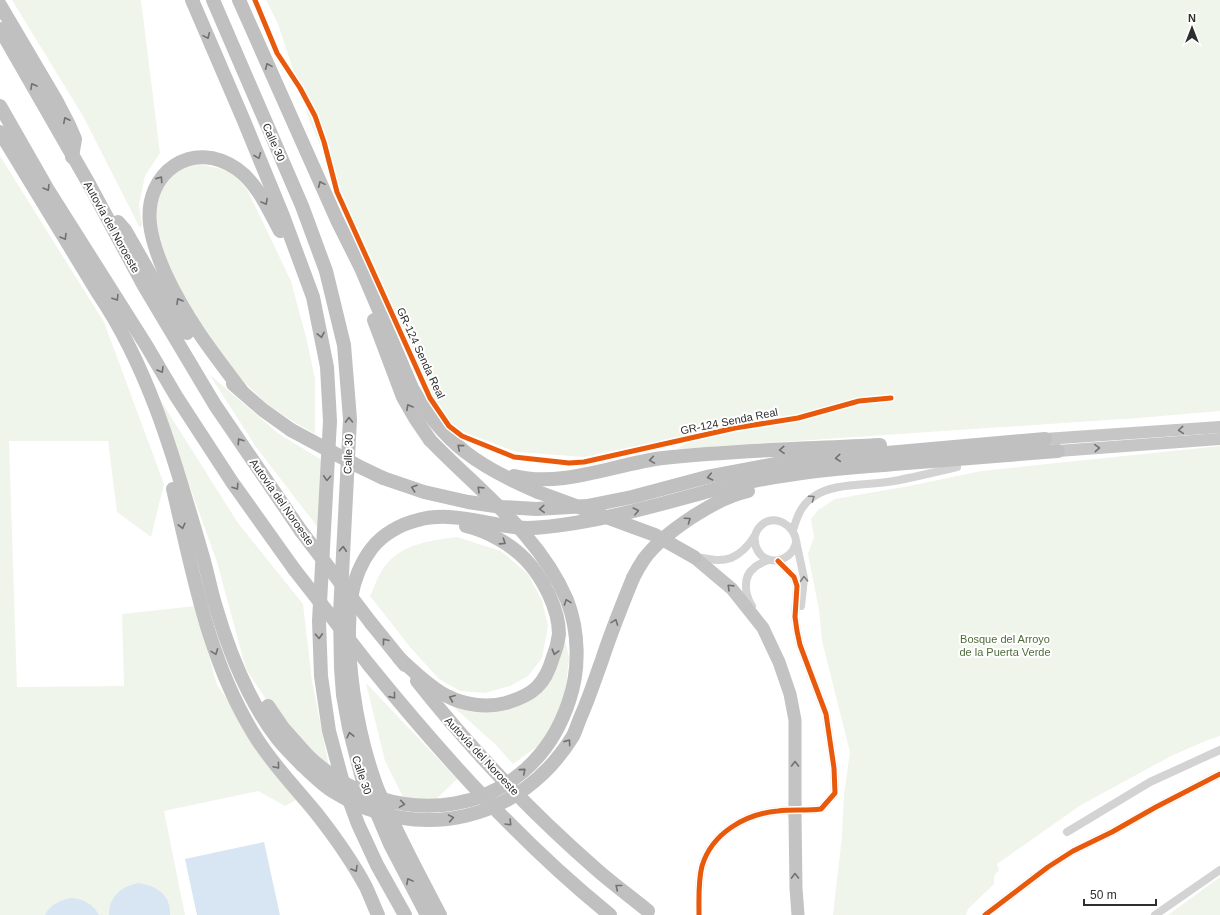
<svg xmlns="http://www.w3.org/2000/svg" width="1220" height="915" font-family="Helvetica,sans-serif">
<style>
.green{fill:#f0f5eb}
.water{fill:#d8e5f2}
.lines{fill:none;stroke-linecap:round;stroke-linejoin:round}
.minor{stroke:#d3d3d3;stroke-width:8}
.primary{stroke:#c6c6c6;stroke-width:12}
.trunk{stroke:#c3c3c3;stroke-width:13}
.motorway{stroke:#c0c0c0;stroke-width:14}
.trunk-bridge{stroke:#c3c3c3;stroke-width:13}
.motorway-bridge{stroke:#c0c0c0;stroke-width:14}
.cycleway-casing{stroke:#fff;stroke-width:8}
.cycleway{stroke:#e8590c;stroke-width:5}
.oneway{stroke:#707070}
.oneway2{stroke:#727272}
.oneway3{stroke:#808080}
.oneway4{stroke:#717171}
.labels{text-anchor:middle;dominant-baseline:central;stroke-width:4;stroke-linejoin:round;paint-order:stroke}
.street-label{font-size:11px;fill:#2e2e2e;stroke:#fff}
.park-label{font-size:11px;fill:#4d6b3a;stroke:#fff}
</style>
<rect width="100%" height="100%" fill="#fff"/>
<g class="green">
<polygon points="12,0 141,0 160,153 145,176 139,204 142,225 140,228 83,116"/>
<polygon points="266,0 1220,0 1220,411 1138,418 677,449 703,432 584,457 517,452 466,433 451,423 432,395 310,122 278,24"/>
<polygon points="0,156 104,322 164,484 151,537 117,512 108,441 9,441 17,687 124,686 122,614 195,606 217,685 298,799 285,806 258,791 164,811 185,915 0,915"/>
<path d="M 201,165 C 224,168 234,172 248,191 L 291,281 L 307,341 L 315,379 L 315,434 L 294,422 L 267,404 L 239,377 L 196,320 L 171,272 L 158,232 L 156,218 L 156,209 L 161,188 L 174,172 L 189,166 Z"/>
<polygon points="209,374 279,434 322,460 319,529 256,447"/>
<polygon points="156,393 238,523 303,604 312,681 329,767 292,739 246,669 217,562"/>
<polygon points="1220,446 1220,736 1208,740 1171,756 1081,805 997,864 999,870 994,876 994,884 968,909 966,915 833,915 842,836 844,794 850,752 822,641 819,610 808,554 814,537 811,519 818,510 835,499 909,486 981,471"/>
<path d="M 457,537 L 501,551 L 527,573 L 542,600 L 548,626 L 542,658 L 528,676 L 510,686 L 485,693 L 460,691 L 439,679 L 410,647 L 370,596 C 374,588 377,578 382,570 C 399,544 428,541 457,537 Z"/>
<polygon points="560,619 569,657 564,706 542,743 513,764 497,746 446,700 528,699 552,666"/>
<polygon points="366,683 457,779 432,803 404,799 385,761"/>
<polygon points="1220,877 1220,915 1168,915"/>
</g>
<g class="water">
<polygon points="264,842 280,915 197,915 185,859"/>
<path d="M 138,883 C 156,885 171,895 170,915 L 109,915 C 109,896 121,887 138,883 Z"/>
<path d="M 72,898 C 85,900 93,904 99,915 L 45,915 C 50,904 61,900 72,898 Z"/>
</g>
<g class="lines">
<g class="minor">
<path d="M 793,530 C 797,517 801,505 813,497 C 833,482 869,486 894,481 C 915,477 936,472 957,467"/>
<path d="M 754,537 C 755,540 755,544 756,547 C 764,568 791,563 796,543"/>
<path d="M 697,557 C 709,559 719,562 731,558 C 740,554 749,545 754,537 C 756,535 756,531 758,529 C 769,513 789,521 795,536 L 804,578 L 801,606"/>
<path d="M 752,606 C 745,595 742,577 754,568 C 758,564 764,562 768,560"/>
<polyline points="1067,832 1150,782 1220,750"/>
<path d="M 699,915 C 699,899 698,881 702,866 C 712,833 745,814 778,811 C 792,809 806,811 821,809 L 835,793 L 834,768 L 826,714 L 800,645 L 797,631 L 795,617 L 797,586 L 794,577 L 778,561"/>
<polyline points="985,915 1048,867 1073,851 1112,832 1156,807 1220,774"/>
<polyline points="1155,915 1220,870"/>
</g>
<g class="primary">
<polyline points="1045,439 1220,427"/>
<polyline points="1058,451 1220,439"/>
</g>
<g class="trunk">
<polyline points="694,557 732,589 763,628 779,662 790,694 795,720 795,803"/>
<polyline points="795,816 796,888 798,915"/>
</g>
<g class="motorway">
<polyline points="192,0 244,121 283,216 313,297 327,367 330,421 319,621 321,676 329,731 343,783 358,824 377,865 405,915"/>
<polyline points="213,0 302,206 326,271 344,345 350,419 340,613 341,668 343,695 349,728 362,778 390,844 427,915"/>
<path d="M 239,0 L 337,220 L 361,268 L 412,388 C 444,444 479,467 538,492"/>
<polyline points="0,5 56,100 69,125 75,139 72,157"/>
<polyline points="0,29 89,184 144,286 215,405 301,531"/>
<polyline points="0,106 48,190 146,345 176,396 232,482 294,569"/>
<path d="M 0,132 L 98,293 C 151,371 176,465 202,554 C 207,570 210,587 215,604 C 228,649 248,700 277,738 C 284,747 293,756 302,765"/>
<polyline points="118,222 125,230 165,300 187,333"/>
<polyline points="374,320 403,397 415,418 430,440"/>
<polyline points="233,384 263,410 291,430"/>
<path d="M 241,390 C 212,352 185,317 165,273 C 158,257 152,241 150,224 C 144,172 193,138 237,169 C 258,184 268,209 280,231"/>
<path d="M 514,476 C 562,488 615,464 663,458 C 735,450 808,449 880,445"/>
<polyline points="383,478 424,492 468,502 502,507 536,509 587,506 632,497 707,477 786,462 1045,439"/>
<path d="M 173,489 C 193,573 208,661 255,736 C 272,764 296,788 317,814 C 335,837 352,861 366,887 C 370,896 374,906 378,915"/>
<path d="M 633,578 C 636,572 640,565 644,559 C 664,532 716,498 748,491"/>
<polyline points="371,623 405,665"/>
<path d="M 399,658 C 414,671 429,687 447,696 C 464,705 486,708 506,703 C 533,695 545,685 553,657 C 556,650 558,642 559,634 C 559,609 543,578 526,560 C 511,544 487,531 466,526"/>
<path d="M 369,665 C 442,755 520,842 610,915"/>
<path d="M 417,681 C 470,748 532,813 596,869 C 613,884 631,897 648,911"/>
<polyline points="268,706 283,728 307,755"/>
<path d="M 440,915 C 422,881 404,847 388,812 C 384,802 378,792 375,782 C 356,729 344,654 351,598 C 354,581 361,562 372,548 C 383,534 401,524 418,520 C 455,510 490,527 527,528 C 548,528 576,523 597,519 C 635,512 672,501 709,491 C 737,484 766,478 795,474 C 828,469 861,467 894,464 C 948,460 1003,455 1058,451"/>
</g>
<polyline class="trunk-bridge" points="795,816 795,803"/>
<g class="motorway-bridge">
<polyline points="291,430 358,466 383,478"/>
<polyline points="538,492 655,535 694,557"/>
<polyline points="301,531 371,623"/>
<polyline points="294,569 369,665"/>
<path d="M 307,755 C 392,837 530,820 569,701 C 580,669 579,631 567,600 C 539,534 478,490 430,440"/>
<path d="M 302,765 C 312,774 322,785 334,792 C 419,845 521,821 573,736 C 576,730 578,723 581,716 C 589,698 595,679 602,660 C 611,632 622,605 633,578"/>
</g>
<g class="cycleway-casing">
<g id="cycleway">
<polyline points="255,0 277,53 300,88 315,116 324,142 337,192 430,398 449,426 462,436 514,457 569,463 584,462 735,428 798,418 859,401 891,398"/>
<path d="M 699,915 C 699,899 698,881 702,866 C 712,833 745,814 778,811 C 792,809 806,811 821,809 L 835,793 L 834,768 L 826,714 L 800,645 L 797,631 L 795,617 L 797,586 L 794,577 L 778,561"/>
<polyline points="985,915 1048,867 1073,851 1112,832 1156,807 1220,774"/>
</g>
</g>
<use href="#cycleway" class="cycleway"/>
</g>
<defs><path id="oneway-chevron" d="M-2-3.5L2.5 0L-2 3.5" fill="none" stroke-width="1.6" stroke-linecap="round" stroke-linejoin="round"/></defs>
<g class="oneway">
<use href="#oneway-chevron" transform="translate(207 36) rotate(66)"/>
<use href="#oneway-chevron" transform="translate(268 66) rotate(-114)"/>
<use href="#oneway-chevron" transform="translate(33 86) rotate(-119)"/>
<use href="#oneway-chevron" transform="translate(66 120) rotate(-117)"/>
<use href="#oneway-chevron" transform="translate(258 156) rotate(68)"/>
<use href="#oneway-chevron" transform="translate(160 179) rotate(-55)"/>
<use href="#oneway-chevron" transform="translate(321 184) rotate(-114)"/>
<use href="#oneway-chevron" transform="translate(47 188) rotate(59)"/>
<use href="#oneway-chevron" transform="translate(265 202) rotate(62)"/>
<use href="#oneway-chevron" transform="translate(64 237) rotate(59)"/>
<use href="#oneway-chevron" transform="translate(116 298) rotate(58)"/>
<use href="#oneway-chevron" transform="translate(179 301) rotate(-120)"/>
<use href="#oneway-chevron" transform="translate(321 335) rotate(78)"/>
<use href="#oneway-chevron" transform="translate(161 370) rotate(59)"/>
<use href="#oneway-chevron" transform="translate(409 407) rotate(-119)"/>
<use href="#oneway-chevron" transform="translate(349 420) rotate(-91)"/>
<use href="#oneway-chevron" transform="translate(240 441) rotate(-124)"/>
<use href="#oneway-chevron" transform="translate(460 447) rotate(-140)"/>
<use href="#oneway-chevron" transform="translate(782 450) rotate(177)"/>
<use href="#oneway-chevron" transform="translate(838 458) rotate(175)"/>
<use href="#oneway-chevron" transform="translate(652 460) rotate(171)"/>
<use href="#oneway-chevron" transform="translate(710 477) rotate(168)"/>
<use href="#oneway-chevron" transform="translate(327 478) rotate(93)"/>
<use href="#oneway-chevron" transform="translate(236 487) rotate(56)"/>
<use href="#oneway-chevron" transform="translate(414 488) rotate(-161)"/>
<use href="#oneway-chevron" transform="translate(480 489) rotate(-136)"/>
<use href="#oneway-chevron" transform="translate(542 509) rotate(177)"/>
<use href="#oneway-chevron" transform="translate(636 511) rotate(-14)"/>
<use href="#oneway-chevron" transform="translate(688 520) rotate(-35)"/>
<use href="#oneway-chevron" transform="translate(182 526) rotate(76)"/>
<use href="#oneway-chevron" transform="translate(503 542) rotate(33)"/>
<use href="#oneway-chevron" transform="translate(343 549) rotate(-86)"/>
<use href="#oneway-chevron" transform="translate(567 602) rotate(-110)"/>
<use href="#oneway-chevron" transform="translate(615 622) rotate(-69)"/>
<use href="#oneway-chevron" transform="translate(319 636) rotate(87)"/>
<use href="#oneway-chevron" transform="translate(385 641) rotate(-128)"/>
<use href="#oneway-chevron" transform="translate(215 652) rotate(69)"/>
<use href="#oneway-chevron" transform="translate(555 652) rotate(105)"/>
<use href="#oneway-chevron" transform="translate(393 696) rotate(51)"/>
<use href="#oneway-chevron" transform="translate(452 698) rotate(-157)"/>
<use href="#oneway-chevron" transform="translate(350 735) rotate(-103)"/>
<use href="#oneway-chevron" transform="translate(568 742) rotate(-55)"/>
<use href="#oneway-chevron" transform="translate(277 766) rotate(50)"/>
<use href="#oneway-chevron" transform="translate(523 771) rotate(-40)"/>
<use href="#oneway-chevron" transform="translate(402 804) rotate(9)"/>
<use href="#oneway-chevron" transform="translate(451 818) rotate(-10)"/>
<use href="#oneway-chevron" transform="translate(509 823) rotate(46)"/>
<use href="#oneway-chevron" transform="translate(355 869) rotate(59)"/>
<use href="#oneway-chevron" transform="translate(409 881) rotate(-118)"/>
<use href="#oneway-chevron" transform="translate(618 887) rotate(-141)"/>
</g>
<g class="oneway2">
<use href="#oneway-chevron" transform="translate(1181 430) rotate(175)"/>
<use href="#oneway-chevron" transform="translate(1097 448) rotate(-4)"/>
</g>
<g class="oneway3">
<use href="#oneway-chevron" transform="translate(812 498) rotate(-35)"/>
<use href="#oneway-chevron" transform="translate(804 579) rotate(-93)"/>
</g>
<g class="oneway4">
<use href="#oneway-chevron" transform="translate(730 587) rotate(-136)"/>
<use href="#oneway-chevron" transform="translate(795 764) rotate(-90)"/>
<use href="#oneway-chevron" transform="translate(795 876) rotate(-91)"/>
</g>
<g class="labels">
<g class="street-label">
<text transform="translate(274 142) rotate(66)">Calle 30</text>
<text transform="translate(112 227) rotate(61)">Autovía del Noroeste</text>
<text transform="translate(421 353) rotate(65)">GR-124 Senda Real</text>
<text transform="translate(729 421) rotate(-11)">GR-124 Senda Real</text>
<text transform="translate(348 454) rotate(-88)">Calle 30</text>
<text transform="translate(282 502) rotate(55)">Autovía del Noroeste</text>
<text transform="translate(482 756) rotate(47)">Autovía del Noroeste</text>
<text transform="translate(362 775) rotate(71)">Calle 30</text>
</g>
<g class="park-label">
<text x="1005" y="639">Bosque del Arroyo<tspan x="1005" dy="13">de la Puerta Verde</tspan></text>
</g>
</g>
<g transform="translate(1192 28)" stroke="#ffffff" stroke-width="3" paint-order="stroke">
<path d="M0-3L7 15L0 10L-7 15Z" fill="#2e2e2e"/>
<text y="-6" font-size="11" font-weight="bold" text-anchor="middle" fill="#2e2e2e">N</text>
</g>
<path d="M1084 899v6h72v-6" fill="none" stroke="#2e2e2e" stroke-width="2"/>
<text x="1090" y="899" font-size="12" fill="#2e2e2e" stroke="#ffffff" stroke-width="3" paint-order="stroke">50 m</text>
</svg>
